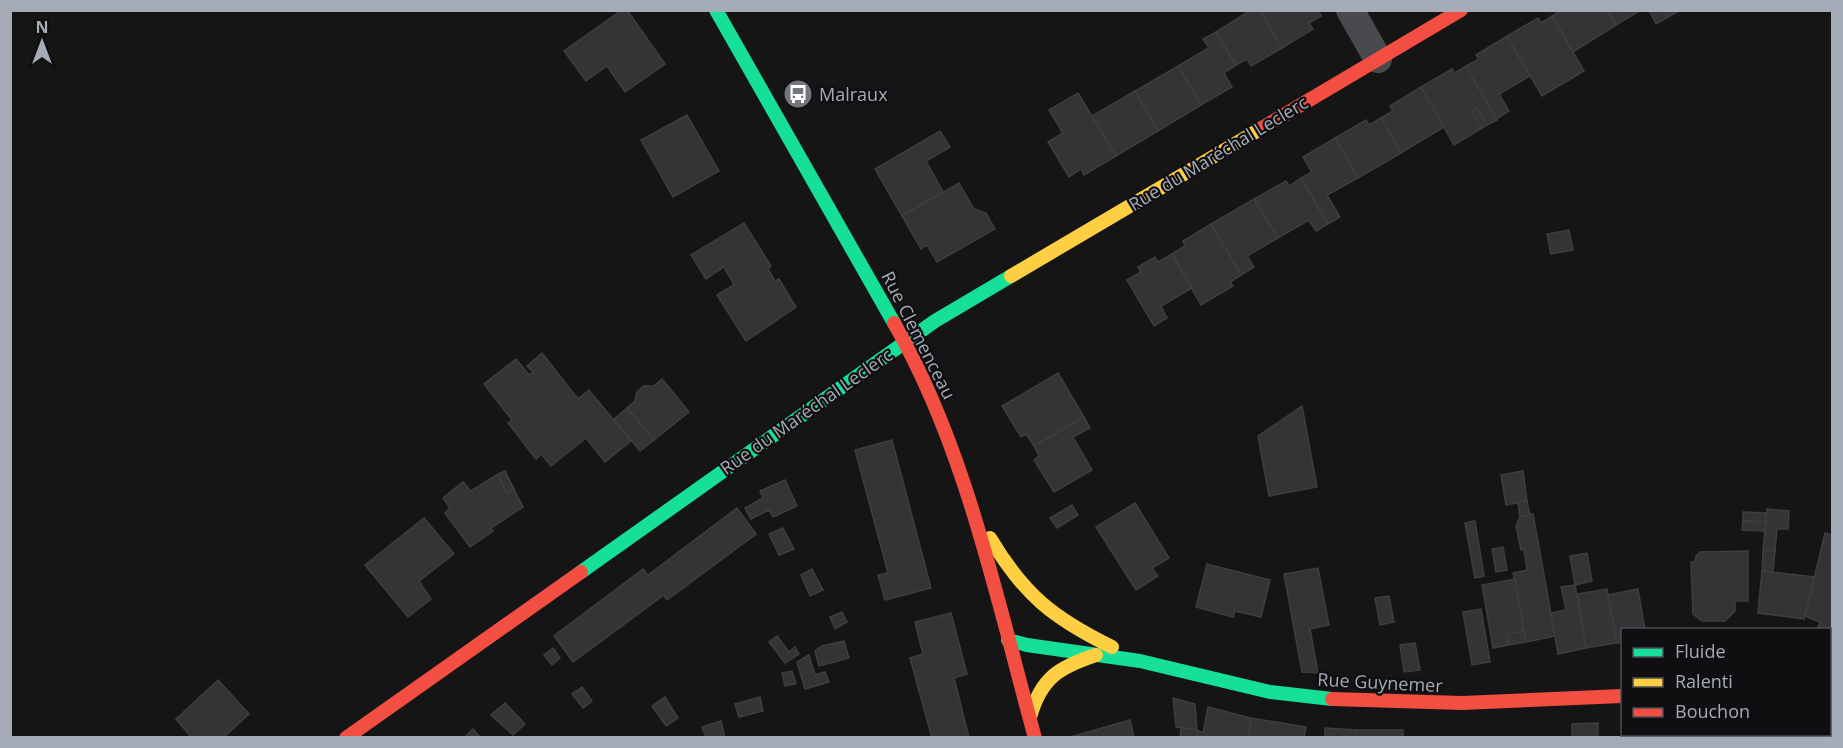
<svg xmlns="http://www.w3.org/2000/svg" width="1843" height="748" font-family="'Open Sans',sans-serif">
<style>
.building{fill:#343436;stroke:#3d3e41;stroke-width:1.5}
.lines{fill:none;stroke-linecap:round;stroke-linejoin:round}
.street{stroke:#494a4e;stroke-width:28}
.fast{stroke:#16e098;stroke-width:14}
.slow{stroke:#ffcf43;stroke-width:14}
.jam{stroke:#f24e42;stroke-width:14}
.labels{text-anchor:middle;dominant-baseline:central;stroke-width:4.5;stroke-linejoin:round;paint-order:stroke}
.poi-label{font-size:18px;fill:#a5abb7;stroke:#0f0f11;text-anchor:start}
.street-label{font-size:18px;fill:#a5abb7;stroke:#0f0f11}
</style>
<rect width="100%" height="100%" fill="#151515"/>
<g class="building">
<polygon points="622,10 627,10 665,64 625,92 607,66 586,81 564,51"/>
<polygon points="1251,10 1260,10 1282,48 1251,66 1247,59 1236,65 1216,32"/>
<polygon points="1260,10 1318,10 1321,16 1309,23 1313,29 1282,48"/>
<polygon points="1561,10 1607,10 1616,25 1573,52 1552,16"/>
<polygon points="1607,10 1641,10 1616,25"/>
<polygon points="1649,10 1665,10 1668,17 1656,24"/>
<polygon points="1665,10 1679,10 1679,11 1668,17"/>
<polygon points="1552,16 1584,71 1542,96 1507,36 1538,18 1541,23"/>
<polygon points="1216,32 1236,65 1224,73 1232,87 1201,105 1178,66 1209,48 1203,39"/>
<polygon points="1507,36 1530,76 1499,94 1509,111 1496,119 1466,66 1479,59 1476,55"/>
<polygon points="1178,66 1201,105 1158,131 1135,91"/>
<polygon points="1466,66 1497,120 1487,125 1477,108 1472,111 1482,128 1454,145 1421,87 1452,69 1455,73"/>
<polygon points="1421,87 1444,127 1401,153 1381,118 1393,111 1390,106"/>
<polygon points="1135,91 1158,131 1116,156 1092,116"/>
<polygon points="1078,93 1116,156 1084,175 1081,169 1069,177 1048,142 1063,133 1049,110"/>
<polygon points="1477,108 1487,125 1482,128 1472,111"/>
<polygon points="687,115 719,171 673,197 641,140"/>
<polygon points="1381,118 1401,153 1358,178 1335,138 1366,120 1369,125"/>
<polygon points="940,131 950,147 926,161 943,192 902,216 875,169"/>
<polygon points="1335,138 1358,178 1327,195 1340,217 1328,224 1301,178 1312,172 1303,157"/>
<polygon points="1301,178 1328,224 1316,231 1309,220 1278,238 1254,199 1286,181 1289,186"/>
<polygon points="959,183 974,209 986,213 995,229 937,262 927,245 921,249 902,216"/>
<polygon points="1254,199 1278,238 1247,256 1254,267 1241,275 1211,224"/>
<polygon points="744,223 771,266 768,269 775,281 779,279 796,307 746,341 717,295 734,285 724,267 706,279 691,255"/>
<polygon points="1211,224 1241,275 1230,282 1233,286 1201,305 1172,254 1185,246 1183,241"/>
<polygon points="1569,230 1573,250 1551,254 1547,234"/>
<polygon points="1172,254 1192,288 1161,306 1167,318 1154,326 1127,280 1141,272 1138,267 1155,257 1158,262"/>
<polygon points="542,353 578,399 589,390 631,441 605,462 586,438 551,466 541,454 536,459 508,423 512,420 484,384 516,359 529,375 533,372 527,366"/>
<polygon points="1058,373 1084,417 1034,446 1026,434 1021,437 1002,406"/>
<polygon points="662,379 689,412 654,440 627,408 635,401 637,392 644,386 654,386"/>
<polygon points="1302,406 1317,487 1269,496 1258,436"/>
<polygon points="627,408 654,440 640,451 614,419"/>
<polygon points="1084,417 1090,428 1073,437 1092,470 1054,492 1034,460 1039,456 1034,446"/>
<polygon points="892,440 931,588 885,600 878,575 888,573 855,450"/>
<polygon points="505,471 514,489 506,493 498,474"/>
<polygon points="1523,471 1527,501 1506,505 1501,475"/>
<polygon points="498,474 506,493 514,489 523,507 491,528 493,531 470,547 445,513 450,508 443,498 463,482 471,491"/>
<polygon points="785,480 797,506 773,517 769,510 751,519 745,508 763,498 760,491"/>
<polygon points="1527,501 1530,515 1520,517 1518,502"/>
<polygon points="1135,503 1169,558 1152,568 1158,576 1136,590 1096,527"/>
<polygon points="1072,505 1078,515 1057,528 1050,518"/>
<polygon points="737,508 756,534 667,600 664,595 573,662 554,636 643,569 648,575"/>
<polygon points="1767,509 1789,511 1788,529 1777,529 1775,551 1763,550"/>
<polygon points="1743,512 1766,513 1766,522 1743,521"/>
<polygon points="1533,514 1555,636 1526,642 1513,573 1527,570 1524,549 1521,550 1516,526 1520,517"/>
<polygon points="424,518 454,554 419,581 431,599 408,617 365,565"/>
<polygon points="1475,521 1484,576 1475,578 1465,523"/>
<polygon points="1743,521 1766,522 1765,531 1742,530"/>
<polygon points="783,528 794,549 779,555 769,534"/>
<polygon points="1825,533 1832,535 1831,636 1830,635 1830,630 1823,630 1818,627 1820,622 1805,616"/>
<polygon points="1503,547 1507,570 1496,572 1492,549"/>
<polygon points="1763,550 1775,551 1773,572 1762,571"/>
<polygon points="1748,551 1748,601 1735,601 1735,611 1725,621 1702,621 1693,614 1691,562 1695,562 1696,556 1700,552"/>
<polygon points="1587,553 1592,581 1575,585 1570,556"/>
<polygon points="1207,564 1270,580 1261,617 1235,611 1233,617 1196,607"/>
<polygon points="1318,568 1329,625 1310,629 1318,673 1302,672 1284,574"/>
<polygon points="812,569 823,590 810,596 801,575"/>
<polygon points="1762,571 1814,577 1804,619 1758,613"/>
<polygon points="1515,579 1524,631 1507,634 1509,645 1493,648 1482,585"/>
<polygon points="1575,585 1586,648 1558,654 1551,613 1566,610 1561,587"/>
<polygon points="1607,589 1617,643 1586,648 1577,594"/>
<polygon points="1638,589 1645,630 1622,630 1622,642 1617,643 1608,595"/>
<polygon points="1389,596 1394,622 1380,625 1375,598"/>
<polygon points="1481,609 1490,662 1472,665 1463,612"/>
<polygon points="842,612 847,622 835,629 830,617"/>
<polygon points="951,613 967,674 954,678 969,738 932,738 910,658 923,654 915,622"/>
<polygon points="1524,631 1526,642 1509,645 1507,634"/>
<polygon points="777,636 789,652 795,647 799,654 785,663 769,642"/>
<polygon points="844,641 849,658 819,666 815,651 822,646"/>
<polygon points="1415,643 1420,670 1404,672 1400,645"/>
<polygon points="553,648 560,658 552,665 544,655"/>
<polygon points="809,655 815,675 825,672 829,682 805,689 797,662"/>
<polygon points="792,671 796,684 785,686 782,673"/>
<polygon points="218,680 249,714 223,738 192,738 176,719"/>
<polygon points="582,687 592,701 583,708 572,694"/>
<polygon points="665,697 678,718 666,726 652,706"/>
<polygon points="760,697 763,711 739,717 735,704"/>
<polygon points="1173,698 1195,704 1197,730 1176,727"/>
<polygon points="505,703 525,724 513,735 491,715"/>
<polygon points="1208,707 1251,718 1249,738 1216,738 1208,735 1208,738 1198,738 1197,730 1203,733"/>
<polygon points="1251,718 1306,727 1304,738 1249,738"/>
<polygon points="1130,720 1134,738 1067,738"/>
<polygon points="721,721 725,738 706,738 702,727"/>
<polygon points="1622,722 1622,734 1666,734 1666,738 1622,738"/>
<polygon points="1598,723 1598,738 1572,738 1572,724"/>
<polygon points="1830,723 1832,724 1832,738 1803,738 1803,734 1830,734"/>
<polygon points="1181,728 1197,730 1198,738 1180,738"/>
<polygon points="1325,728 1356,730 1356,738 1325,738"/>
<polygon points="473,729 481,738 464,738"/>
<rect x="1356" y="730" width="47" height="8"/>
<rect x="1683" y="734" width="80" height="4"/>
<rect x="1763" y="734" width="40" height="4"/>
</g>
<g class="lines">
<polyline class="street" points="1350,10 1378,59"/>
<g class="fast">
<polyline points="716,10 894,323"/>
<polyline points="581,572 935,321 1011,276"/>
<polyline points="1008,640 1027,645 1140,661 1270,692 1332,699"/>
</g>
<g class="slow">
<polyline points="1011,276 1262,128"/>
<path d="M 990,538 C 1024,595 1053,618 1112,647"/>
<polyline points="1830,697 1832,698"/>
<path d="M 1030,717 C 1041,678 1059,667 1096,655"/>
</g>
<g class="jam">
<polyline points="1262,128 1461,10"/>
<path d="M 894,323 C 966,448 997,600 1035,738"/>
<polyline points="1332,699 1462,703 1622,696"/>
<polyline points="346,738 581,572"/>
</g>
</g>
<defs>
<g id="bus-disc" transform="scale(1.5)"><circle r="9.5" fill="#73767e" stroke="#0f0f11"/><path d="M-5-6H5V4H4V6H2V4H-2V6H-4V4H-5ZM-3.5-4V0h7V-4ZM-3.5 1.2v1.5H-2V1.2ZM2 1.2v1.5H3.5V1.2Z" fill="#fff"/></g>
</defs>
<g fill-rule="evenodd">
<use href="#bus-disc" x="798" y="94"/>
</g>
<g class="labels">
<g class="poi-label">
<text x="819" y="94">Malraux</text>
</g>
<g class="street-label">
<text transform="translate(1218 153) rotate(-31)">Rue du Maréchal Leclerc</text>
<text transform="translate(919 335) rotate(63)">Rue Clemenceau</text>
<text transform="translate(806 411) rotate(-35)">Rue du Maréchal Leclerc</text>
<text transform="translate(1380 682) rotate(3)">Rue Guynemer</text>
</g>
</g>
<rect width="1843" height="748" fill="none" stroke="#a5abb7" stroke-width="24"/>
<rect x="1621" y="628" width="210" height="108" fill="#0f0f11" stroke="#4b4d53" stroke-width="1.5"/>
<rect x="1633" y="648" width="30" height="9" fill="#16e098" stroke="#4b4d53" stroke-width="1.5"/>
<text x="1675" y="658" font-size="18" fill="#a5abb7">Fluide</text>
<rect x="1633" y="678" width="30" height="9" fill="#ffcf43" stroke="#4b4d53" stroke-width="1.5"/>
<text x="1675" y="688" font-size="18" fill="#a5abb7">Ralenti</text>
<rect x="1633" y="708" width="30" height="9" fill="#f24e42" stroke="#4b4d53" stroke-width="1.5"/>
<text x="1675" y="718" font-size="18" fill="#a5abb7">Bouchon</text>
<g transform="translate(42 42)" stroke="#0f0f11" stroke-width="4.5" paint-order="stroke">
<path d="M0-4.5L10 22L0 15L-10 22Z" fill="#a5abb7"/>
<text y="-9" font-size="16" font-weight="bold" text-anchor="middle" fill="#a5abb7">N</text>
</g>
</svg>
